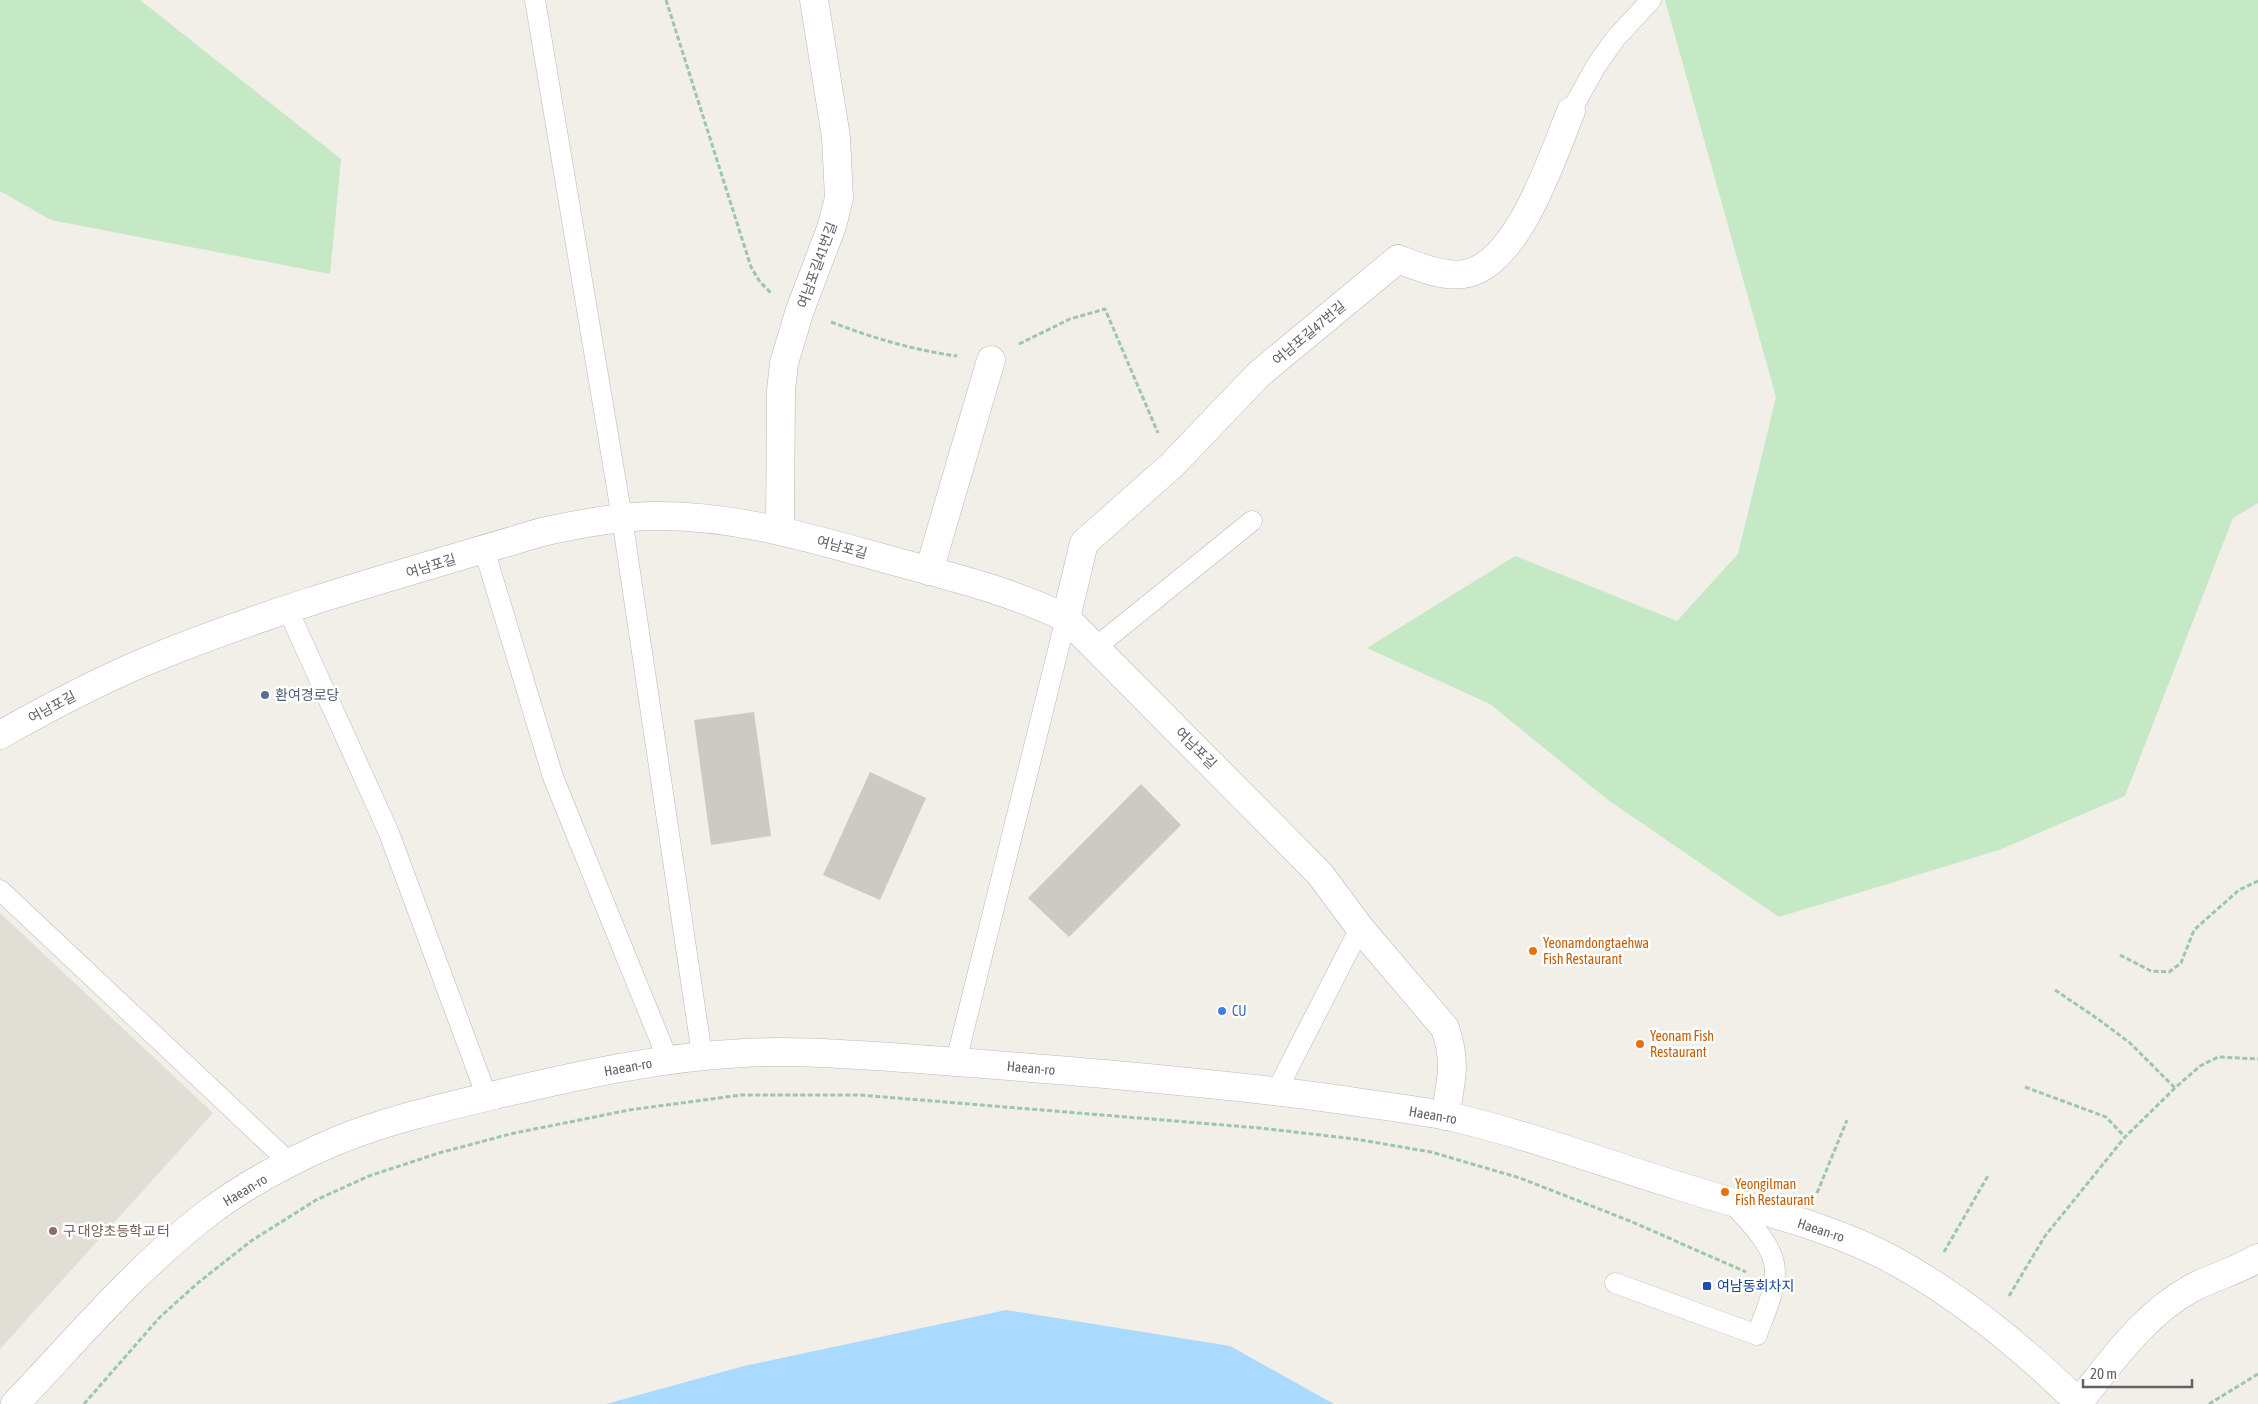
<svg xmlns="http://www.w3.org/2000/svg" width="2258" height="1404" font-family="'Asap Condensed','Noto Sans KR',sans-serif">
<style>
.education{fill:#e1ded6}
.green{fill:#c5e8c5}
.water{fill:#aadaff}
.building{fill:#cccac5}
.lines{fill:none;stroke-linecap:round;stroke-linejoin:round}
.lane-casing{stroke:#b5b8bc;stroke-width:21}
.street-casing{stroke:#b5b8bc;stroke-width:29}
.secondary-casing{stroke:#b6babf;stroke-width:29}
.path{stroke:#9cc7a9;stroke-width:3;stroke-dasharray:5 2.5;stroke-linecap:butt}
.lane{stroke:#fff;stroke-width:20}
.street{stroke:#fff;stroke-width:28}
.secondary{stroke:#fff;stroke-width:28}
.service-dot{fill:#5c6f8a;stroke:#fff;stroke-width:2}
.food-dot{fill:#e8710a;stroke:#fff;stroke-width:2}
.shop-dot{fill:#3f7fe0;stroke:#fff;stroke-width:2}
.education-dot{fill:#8d6e63;stroke:#fff;stroke-width:2}
.transit-dot{fill:#1a4fb4;stroke:#fff;stroke-width:2}
.labels{text-anchor:middle;dominant-baseline:central;stroke-width:5;stroke-linejoin:round;paint-order:stroke}
.street-label{font-size:14px;fill:#5f6368;stroke:#fff}
.service-label{font-size:14px;fill:#4e5e75;stroke:#fff;text-anchor:start}
.food-label{font-size:14px;fill:#c56008;stroke:#fff;text-anchor:start}
.shop-label{font-size:14px;fill:#366cbe;stroke:#fff;text-anchor:start}
.education-label{font-size:14px;fill:#785e54;stroke:#fff;text-anchor:start}
.transit-label{font-size:14px;fill:#164399;stroke:#fff;text-anchor:start}
</style>
<rect width="100%" height="100%" fill="#f1efe8"/>
<polygon class="education" points="0,913 213,1113 0,1349"/>
<g class="green">
<polygon points="0,0 140,0 341,159 330,274 51,220 0,191"/>
<polygon points="1665,0 2258,0 2258,503 2233,518 2125,796 1999,850 1779,917 1608,800 1490,704 1367,648 1515,556 1677,621 1738,554 1776,397"/>
</g>
<polygon class="water" points="1006,1310 1230,1346 1334,1404 606,1404 744,1366"/>
<g class="building">
<polygon points="754,712 771,836 711,845 694,720"/>
<polygon points="870,772 926,798 880,900 823,875"/>
<polygon points="1141,784 1181,825 1069,937 1028,898"/>
</g>
<g class="lines">
<g class="lane-casing">
<g id="lane">
<polyline points="535,0 622,518 702,1055"/>
<polyline points="1571,111 1596,66 1615,39 1651,0"/>
<polyline points="484,549 553,777 668,1060"/>
<polyline points="288,610 389,833 487,1097"/>
<polyline points="1096,647 1252,521"/>
<polyline points="0,890 290,1163"/>
<polyline points="956,1061 1066,618"/>
<polyline points="1277,1090 1360,928"/>
<path d="M 1615,1283 L 1757,1335 C 1764,1314 1779,1285 1774,1263 C 1769,1240 1747,1220 1732,1203"/>
</g>
</g>
<g class="street-casing">
<g id="street">
<polyline points="780,530 781,391 784,363 800,310 832,226 839,198 836,137 814,0"/>
<polyline points="929,571 991,360"/>
<path d="M 1066,618 L 1084,543 L 1172,465 L 1259,374 L 1398,259 C 1419,267 1442,277 1464,274 C 1518,266 1553,155 1571,111"/>
<path d="M 0,735 C 46,709 93,684 142,663 C 271,609 408,572 542,532 C 578,524 614,517 651,516 C 735,514 816,540 897,562 C 953,577 1013,592 1066,618 L 1320,874 L 1360,928 L 1445,1028 C 1457,1063 1451,1081 1445,1116"/>
<path d="M 2079,1402 C 2112,1361 2144,1314 2192,1288 C 2213,1277 2237,1271 2258,1258"/>
</g>
</g>
<g class="secondary-casing">
<path id="secondary" d="M 15,1404 C 77,1339 136,1268 208,1213 C 246,1184 292,1160 336,1141 C 388,1120 444,1107 499,1094 C 580,1075 660,1057 744,1053 C 792,1050 842,1054 890,1057 C 962,1062 1033,1068 1105,1074 C 1191,1082 1277,1090 1363,1103 C 1393,1107 1423,1111 1452,1117 C 1529,1135 1604,1163 1679,1186 C 1750,1209 1827,1224 1893,1260 C 1963,1298 2024,1349 2080,1404"/>
</g>
<g class="path">
<polyline points="666,0 751,267 760,282 772,294"/>
<path d="M 831,322 C 873,338 913,350 957,356"/>
<polyline points="1019,344 1070,319 1105,309 1158,433"/>
<polyline points="2120,955 2151,971 2169,972 2181,963 2194,930 2239,890 2258,881"/>
<polyline points="2055,990 2098,1019 2130,1043 2175,1088"/>
<polyline points="2025,1087 2106,1117 2125,1137"/>
<polyline points="1817,1193 1847,1120"/>
<polyline points="1944,1252 1989,1174"/>
<polyline points="2009,1296 2045,1236 2125,1137 2175,1088 2200,1066 2218,1057 2258,1059"/>
<polyline points="84,1404 160,1317 199,1282 251,1241 316,1200 369,1176 439,1153 510,1134 629,1110 741,1095 860,1095 1260,1128 1355,1139 1431,1152 1520,1178 1630,1221 1746,1272"/>
<polyline points="2209,1404 2258,1374"/>
</g>
<use href="#lane" class="lane"/>
<use href="#street" class="street"/>
<use href="#secondary" class="secondary"/>
</g>
<circle class="service-dot" cx="265" cy="695" r="5"/>
<g class="food-dot">
<circle cx="1533" cy="951" r="5"/>
<circle cx="1640" cy="1044" r="5"/>
<circle cx="1725" cy="1192" r="5"/>
</g>
<circle class="shop-dot" cx="1222" cy="1011" r="5"/>
<circle class="education-dot" cx="53" cy="1231" r="5"/>
<rect class="transit-dot" x="1702" y="1281" width="10" height="10" rx="2.5"/>
<g class="labels">
<g class="street-label">
<text transform="translate(817 265) rotate(-70)">여남포길41번길</text>
<text transform="translate(1309 333) rotate(-40)">여남포길47번길</text>
<text transform="translate(842 547) rotate(15)">여남포길</text>
<text transform="translate(431 566) rotate(-17)">여남포길</text>
<text transform="translate(52 707) rotate(-28)">여남포길</text>
<text transform="translate(1196 748) rotate(45)">여남포길</text>
<text transform="translate(628 1067) rotate(-10)">Haean-ro</text>
<text transform="translate(1031 1068) rotate(5)">Haean-ro</text>
<text transform="translate(1433 1115) rotate(10)">Haean-ro</text>
<text transform="translate(245 1190) rotate(-31)">Haean-ro</text>
<text transform="translate(1821 1230) rotate(18)">Haean-ro</text>
</g>
<g class="service-label">
<text x="275" y="695">환여경로당</text>
</g>
<g class="food-label">
<text x="1543" y="943">Yeonamdongtaehwa<tspan x="1543" dy="16">Fish Restaurant</tspan></text>
<text x="1650" y="1036">Yeonam Fish<tspan x="1650" dy="16">Restaurant</tspan></text>
<text x="1735" y="1184">Yeongilman<tspan x="1735" dy="16">Fish Restaurant</tspan></text>
</g>
<g class="shop-label">
<text x="1232" y="1011">CU</text>
</g>
<g class="education-label">
<text x="63" y="1231">구 대양초등학교 터</text>
</g>
<g class="transit-label">
<text x="1717" y="1286">여남동회차지</text>
</g>
</g>
<path d="M2083 1379v8h109v-8" fill="none" stroke="#5f6368" stroke-width="2.5"/>
<text x="2090" y="1379" font-size="15" fill="#5f6368" stroke="#ffffff" stroke-width="4" paint-order="stroke">20 m</text>
</svg>
